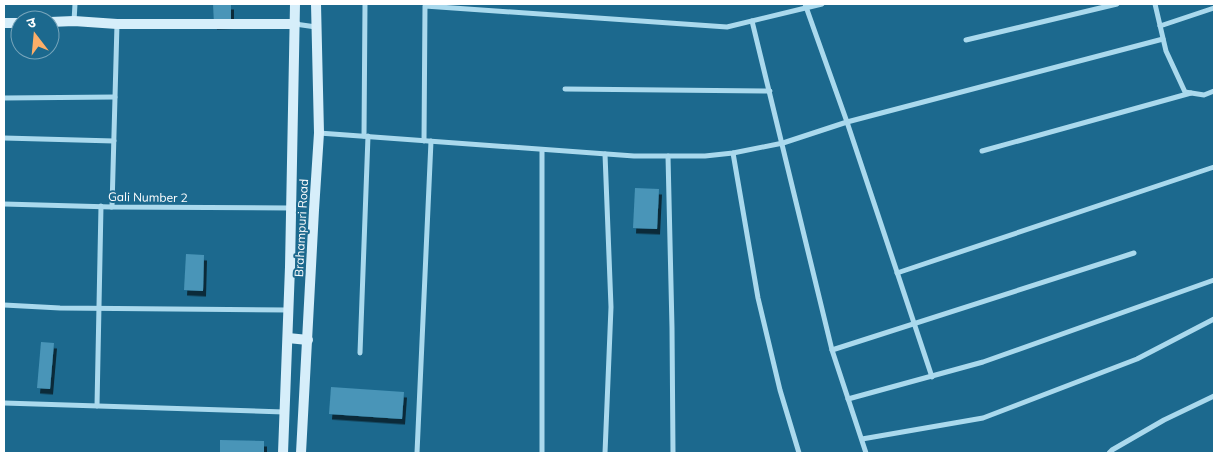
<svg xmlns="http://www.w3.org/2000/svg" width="1218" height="457" font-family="Mulish,'Noto Sans Devanagari',sans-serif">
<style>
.building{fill:#4995b8;filter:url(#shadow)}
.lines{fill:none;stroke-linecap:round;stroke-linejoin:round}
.street{stroke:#aad9ed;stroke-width:5}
.secondary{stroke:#d6eefa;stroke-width:10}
.labels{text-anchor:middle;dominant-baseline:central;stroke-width:4;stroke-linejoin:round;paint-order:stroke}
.street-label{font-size:12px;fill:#fff;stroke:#1c698e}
</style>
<defs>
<filter id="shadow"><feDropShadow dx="3" dy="5.5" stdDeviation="0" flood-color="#0009"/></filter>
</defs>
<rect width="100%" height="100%" fill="#1c698e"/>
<g class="building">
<polygon points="213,4 231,4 231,23 214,24"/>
<polygon points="635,188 659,189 657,229 633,228"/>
<polygon points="186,254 204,255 203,291 184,290"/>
<polygon points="41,342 54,343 50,389 37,388"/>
<polygon points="331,387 404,392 402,419 329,414"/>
<polygon points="220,440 264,441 264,453 220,453"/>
</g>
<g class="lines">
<g class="street">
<polyline points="805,4 847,122 932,377"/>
<polyline points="1155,4 1166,51 1185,92 1204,95 1214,91"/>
<polyline points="74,21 75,4"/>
<polyline points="752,21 832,350 866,453"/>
<polyline points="295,24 316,27"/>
<polyline points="1160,26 1214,8"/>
<polyline points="966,40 1117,4"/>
<polyline points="565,89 770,91"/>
<polyline points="4,98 115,97"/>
<polyline points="319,133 634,156 705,156 733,153 783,143 847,122 1163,39"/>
<polyline points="364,136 365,4"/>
<polyline points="4,138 114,141"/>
<polyline points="424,141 425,6 727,27 822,4"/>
<polyline points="542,150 542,453"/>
<polyline points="982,151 1191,93"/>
<polyline points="733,153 758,298 780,390 799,453"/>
<polyline points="605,154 611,307 605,453"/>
<polyline points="668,156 672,328 673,453"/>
<polyline points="4,204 112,207 291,208"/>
<polyline points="112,207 117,24"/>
<polyline points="897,273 1214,167"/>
<polyline points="4,305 60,308 288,310"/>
<polyline points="832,350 1134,253"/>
<polyline points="360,353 368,136"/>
<polyline points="848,399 983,362 1214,280"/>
<polyline points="4,403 284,412"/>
<polyline points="97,406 101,206"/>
<polyline points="862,439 983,418 1137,359 1214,319"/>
<polyline points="417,453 431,141"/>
<polyline points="1109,453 1112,450 1164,420 1214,396"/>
</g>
<g class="secondary">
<polyline points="50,22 74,21 117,24 295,24"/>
<polyline points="4,23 20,23"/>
<polyline points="288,338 308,340"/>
<polyline points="283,453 290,267 295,4"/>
<polyline points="301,453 314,210 319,133 316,4"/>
</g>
</g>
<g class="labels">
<g class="street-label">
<text transform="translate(148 197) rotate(1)">Gali Number 2</text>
<text transform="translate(301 228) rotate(-87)">Brahampuri Road</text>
</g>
</g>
<rect width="1218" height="457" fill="none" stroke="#ffffff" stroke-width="10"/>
<g transform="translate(35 35) rotate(344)"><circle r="24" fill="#1c698e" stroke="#77a5bb"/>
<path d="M0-4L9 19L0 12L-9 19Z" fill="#fdae68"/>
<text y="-8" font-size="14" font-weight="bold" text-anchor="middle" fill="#ffffff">उ</text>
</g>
</svg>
